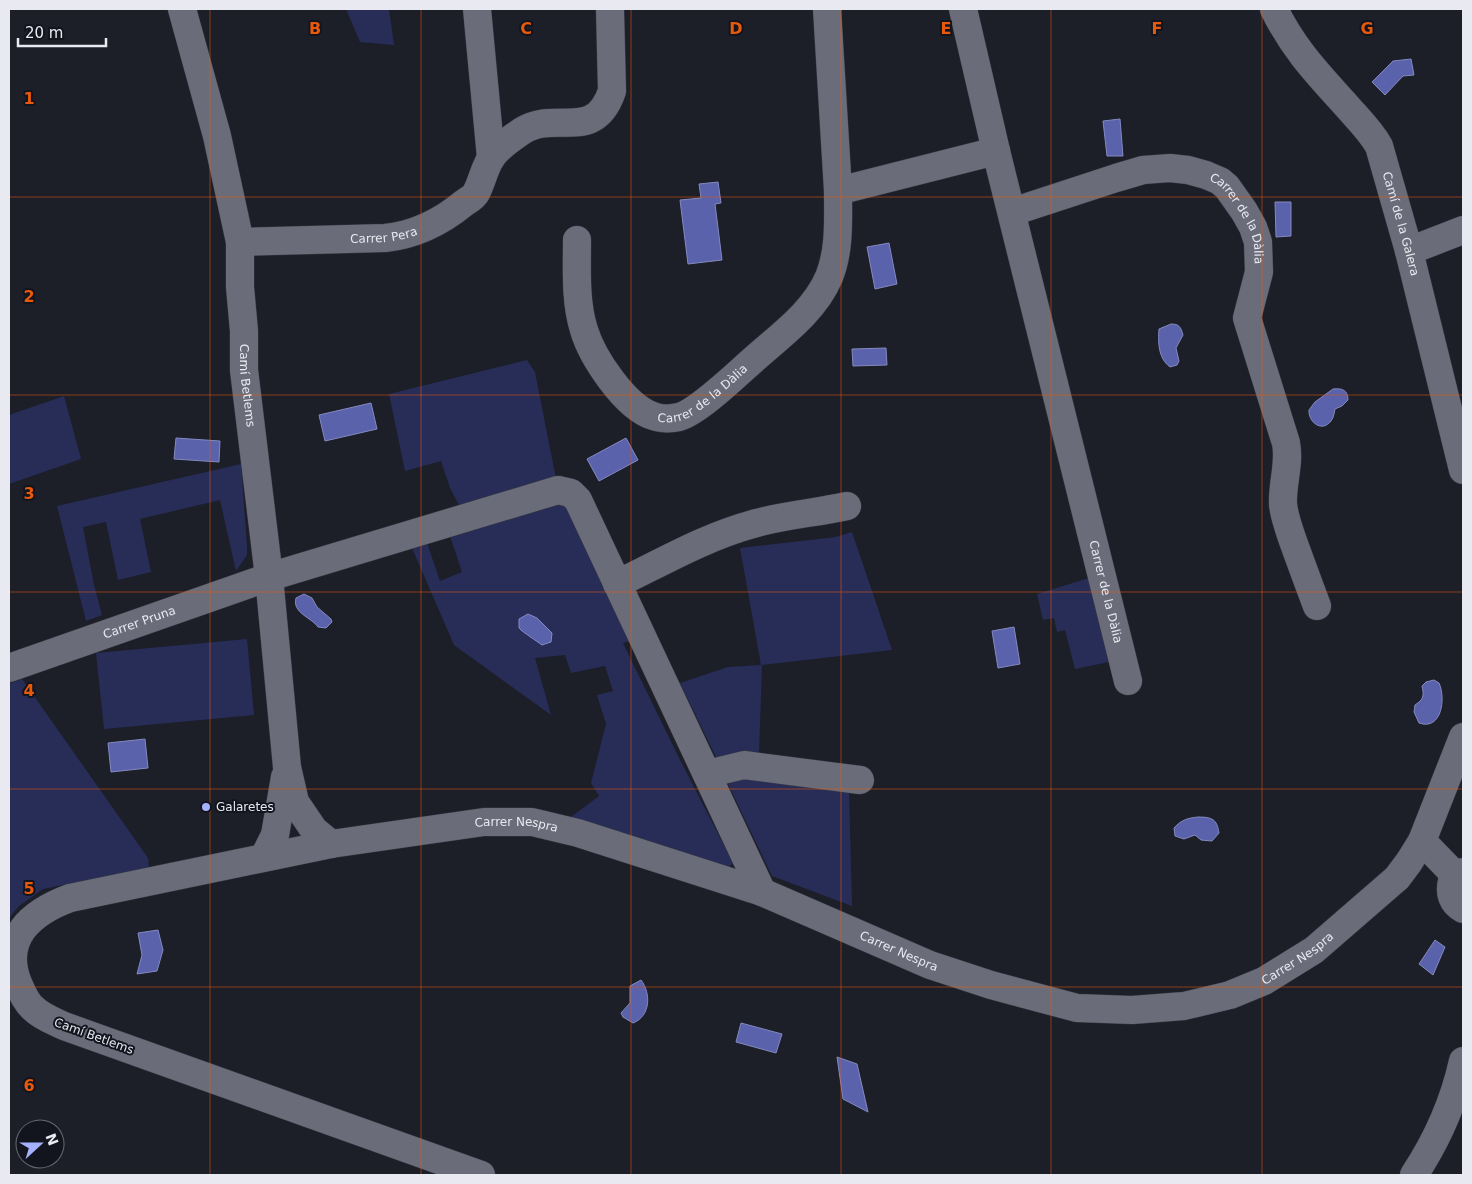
<svg xmlns="http://www.w3.org/2000/svg" width="1472" height="1184" font-family="'DejaVu Sans',sans-serif">
<style>
.green{fill:#282d58}
.water{fill:#5962ab;stroke:#848ac0}
.lines{fill:none;stroke-linecap:round;stroke-linejoin:round}
.minor-casing{stroke:#383a42;stroke-width:29}
.minor{stroke:#6a6d79;stroke-width:28}
.grid{fill:none;stroke:#e8590c;stroke-width:1;stroke-opacity:0.55}
.poi-dot{fill:#a5b1fc;stroke:#13151e;stroke-width:2}
.labels{text-anchor:middle;dominant-baseline:central;stroke-width:4;stroke-linejoin:round;paint-order:stroke}
.street-label{font-size:12px;fill:#e8e9f1;stroke:#13151e}
.poi-label{font-size:12px;fill:#e8e9f1;stroke:#13151e;text-anchor:start}
.grid-label{font-size:16px;text-anchor:middle;font-weight:bold;fill:#e8590c;stroke:#13151e;stroke-width:4;stroke-linejoin:round;paint-order:stroke}
</style>
<rect width="100%" height="100%" fill="#1c1e28"/>
<g class="green">
<polygon points="346,9 389,9 394,45 360,42"/>
<polygon points="527,360 535,372 556,479 460,507 450,488 441,461 405,471 389,394"/>
<polygon points="64,396 81,459 9,484 9,415"/>
<polygon points="241,464 247,546 247,555 236,571 220,500 140,519 151,572 118,580 106,522 83,527 94,585 102,615 86,621 57,506"/>
<polygon points="557,502 566,507 629,641 623,643 677,754 733,863 728,868 571,817 599,796 591,783 606,724 597,695 613,691 605,666 571,673 565,655 535,658 551,715 454,645 412,548 427,543 440,581 462,572 450,536"/>
<polygon points="852,532 892,650 762,665 759,754 744,753 716,757 680,683 728,667 761,665 740,548 836,537"/>
<polygon points="1089,578 1109,662 1075,669 1065,630 1057,632 1054,618 1043,620 1037,594"/>
<polygon points="247,639 254,715 104,729 96,653"/>
<polygon points="22,679 148,858 149,868 43,889 19,906 9,918 9,684"/>
<polygon points="758,778 849,791 852,906 772,876 728,784 741,779"/>
</g>
<g class="water">
<polygon points="1411,59 1414,75 1403,76 1385,95 1372,82 1393,61"/>
<polygon points="1120,119 1123,156 1107,156 1103,121"/>
<polygon points="718,182 721,203 715,204 722,260 688,264 680,200 701,198 699,184"/>
<polygon points="1275,202 1291,202 1291,236 1276,237"/>
<polygon points="889,243 897,284 875,289 867,247"/>
<path d="M 1171,324 C 1179,324 1181,327 1183,335 L 1176,348 L 1179,361 L 1177,365 L 1170,367 C 1158,358 1158,342 1159,329 Z"/>
<polygon points="886,348 887,365 853,366 852,349"/>
<path d="M 1333,389 C 1342,388 1348,390 1348,400 L 1342,406 L 1335,409 C 1334,413 1334,417 1331,421 C 1322,433 1308,422 1309,410 L 1315,402 Z"/>
<polygon points="371,403 377,429 325,441 319,415"/>
<polygon points="176,438 220,441 219,462 174,459"/>
<polygon points="626,438 638,460 599,481 587,459"/>
<path d="M 304,594 L 312,598 L 317,607 L 331,619 L 332,622 L 326,628 L 318,627 C 311,617 292,613 296,598 Z"/>
<polygon points="528,614 537,618 552,633 551,642 542,645 522,631 519,628 519,619"/>
<polygon points="1014,627 1020,664 998,668 992,631"/>
<path d="M 1434,680 L 1439,683 C 1446,698 1442,731 1419,723 L 1414,712 L 1415,705 C 1424,699 1424,696 1422,686 L 1426,682 Z"/>
<polygon points="145,739 148,768 111,772 108,743"/>
<path d="M 1198,817 C 1212,817 1217,819 1219,833 L 1212,841 L 1201,840 L 1195,835 L 1184,839 L 1175,836 L 1174,828 C 1181,820 1188,818 1198,817 Z"/>
<polygon points="158,930 163,950 157,971 137,974 142,955 138,933"/>
<polygon points="1435,940 1445,947 1433,975 1419,964"/>
<path d="M 641,980 C 651,993 651,1016 633,1023 L 623,1017 L 621,1013 L 630,1003 L 630,986 Z"/>
<polygon points="741,1023 782,1034 776,1053 736,1042"/>
<polygon points="837,1057 857,1064 868,1112 843,1099"/>
</g>
<g class="lines">
<g class="minor-casing">
<g id="minor">
<path id="s1" d="M 182,9 L 217,136 L 240,242 L 240,287 L 244,331 L 244,370 L 269,577 L 287,767 L 295,802 L 314,830 L 331,844"/>
<polyline points="477,9 491,158"/>
<polyline points="827,9 838,191"/>
<path id="s2" d="M 963,9 L 996,151 L 1128,681"/>
<path id="s3" d="M 1274,9 C 1293,48 1316,72 1345,104 C 1357,118 1370,130 1379,146 L 1409,251 L 1463,470"/>
<path id="s4" d="M 1012,212 L 1116,178 L 1143,170 L 1170,168 L 1188,170 L 1206,175 L 1220,181 L 1227,187 L 1244,211 L 1253,227 L 1258,242 L 1259,272 L 1247,318 L 1286,443 C 1290,464 1282,483 1283,504 C 1284,516 1289,529 1293,541 C 1301,563 1309,585 1317,606"/>
<path id="s5" d="M 577,240 C 577,269 575,302 584,330 C 592,357 625,407 653,416 C 661,419 670,419 679,417 C 698,412 737,374 753,360 C 781,335 814,312 829,277 C 840,250 838,219 838,191 L 996,151"/>
<path id="s6" d="M 240,242 L 385,238 C 415,235 441,222 464,203 C 468,200 473,198 476,193 C 482,182 484,169 491,158 C 498,147 512,138 522,131 C 556,109 594,144 612,91 L 610,9"/>
<polyline points="1409,251 1463,230"/>
<path d="M 617,584 C 661,563 705,537 753,524 C 783,515 816,513 847,506"/>
<path id="s7" d="M 9,668 L 269,577 L 558,490 L 571,493 L 578,500 L 762,892"/>
<polyline points="707,774 744,765 860,780"/>
<polyline points="1422,841 1456,876"/>
<polyline points="264,857 275,835 285,777"/>
<path d="M 1463,872 L 1452,881 C 1449,893 1452,903 1463,909"/>
<path id="s8" d="M 481,1175 L 64,1026 C 54,1021 42,1017 34,1009 C 26,1003 22,992 18,983 C 0,938 32,912 70,898 L 331,844 L 484,822 L 532,822 L 578,833 L 762,892 L 930,965 L 991,985 L 1077,1008 L 1132,1010 L 1184,1006 L 1230,995 L 1264,981 L 1314,950 L 1397,878 L 1409,862 L 1422,841 L 1463,737"/>
<path d="M 1414,1175 C 1437,1140 1454,1102 1463,1061"/>
</g>
</g>
<use href="#minor" class="minor"/>
</g>
<path class="grid" d="M 210,9 L 210,1175M 421,9 L 421,1175M 631,9 L 631,1175M 841,9 L 841,1175M 1051,9 L 1051,1175M 1262,9 L 1262,1175M 9,197 L 1463,197M 9,395 L 1463,395M 9,592 L 1463,592M 9,789 L 1463,789M 9,987 L 1463,987"/>
<circle class="poi-dot" cx="206" cy="807" r="5"/>
<g class="labels">
<g class="street-label">
<text stroke="none"><textPath href="#s4" startOffset="259">Carrer de la Dàlia</textPath></text>
<text stroke="none"><textPath href="#s3" startOffset="254">Camí de la Galera</textPath></text>
<text stroke="none"><textPath href="#s6" startOffset="144">Carrer Pera</textPath></text>
<text stroke="none"><textPath href="#s1" startOffset="384">Camí Betlems</textPath></text>
<text stroke="none"><textPath href="#s5" startOffset="261">Carrer de la Dàlia</textPath></text>
<text stroke="none"><textPath href="#s2" startOffset="600">Carrer de la Dàlia</textPath></text>
<text stroke="none"><textPath href="#s7" startOffset="138">Carrer Pruna</textPath></text>
<text stroke="none"><textPath href="#s8" startOffset="1076">Carrer Nespra</textPath></text>
<text stroke="none"><textPath href="#s8" startOffset="1481">Carrer Nespra</textPath></text>
<text stroke="none"><textPath href="#s8" startOffset="1900">Carrer Nespra</textPath></text>
<text transform="translate(94 1036) rotate(20)">Camí Betlems</text>
</g>
<g class="poi-label">
<text x="216" y="807">Galaretes</text>
</g>
</g>
<g class="grid-label">
<text x="315" y="34">B</text>
<text x="526" y="34">C</text>
<text x="736" y="34">D</text>
<text x="946" y="34">E</text>
<text x="1157" y="34">F</text>
<text x="1367" y="34">G</text>
<text x="29" y="104">1</text>
<text x="29" y="302">2</text>
<text x="29" y="499">3</text>
<text x="29" y="696">4</text>
<text x="29" y="894">5</text>
<text x="29" y="1091">6</text>
</g>
<rect width="1472" height="1184" fill="none" stroke="#e8e9f1" stroke-width="20"/>
<g transform="translate(40 1144) rotate(69)"><circle r="24" fill="#13151e" stroke="#686a72"/>
<path d="M0-4L9 19L0 12L-9 19Z" fill="#a5b1fc"/>
<text y="-8" font-size="14" font-weight="bold" text-anchor="middle" fill="#e8e9f1">N</text>
</g>
<path d="M18 38v8h88v-8" fill="none" stroke="#e8e9f1" stroke-width="2.5"/>
<text x="25" y="38" font-size="15" fill="#e8e9f1" stroke="#13151e" stroke-width="4" paint-order="stroke">20 m</text>
</svg>
